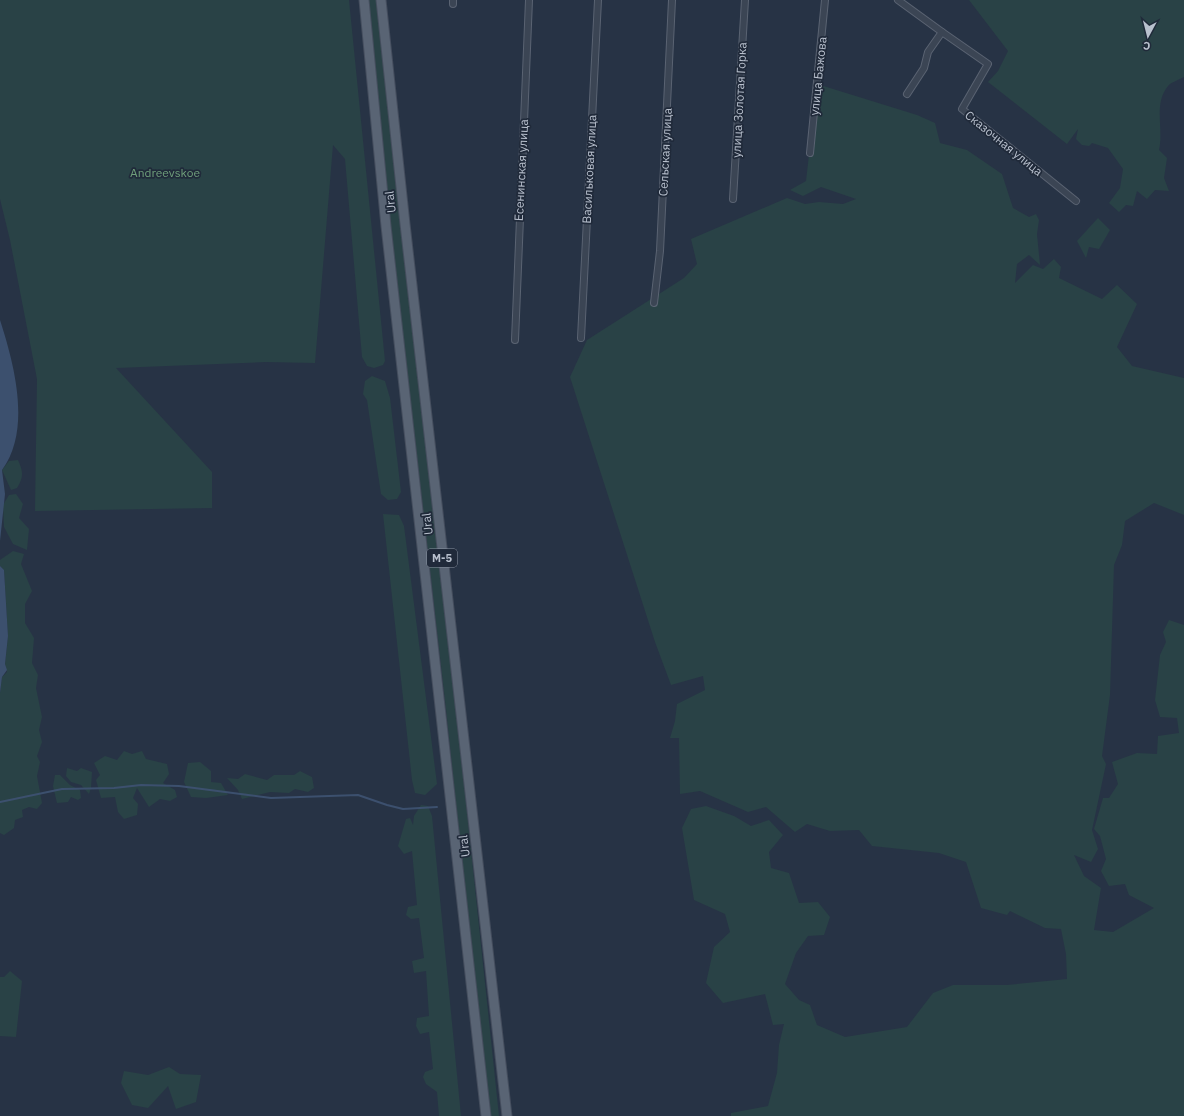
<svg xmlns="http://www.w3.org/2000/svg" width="1184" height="1116" font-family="'IBM Plex Sans',sans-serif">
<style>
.green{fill:#294246}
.water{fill:#3c506e}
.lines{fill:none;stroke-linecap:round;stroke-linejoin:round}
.stream{stroke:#3c506e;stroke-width:2}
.minor-casing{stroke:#5a6372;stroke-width:8}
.primary-casing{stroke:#454e5e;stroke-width:11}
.minor{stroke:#3b4554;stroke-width:6}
.primary{stroke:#596474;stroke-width:9}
.labels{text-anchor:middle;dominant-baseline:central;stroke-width:3.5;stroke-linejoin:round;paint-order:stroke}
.shield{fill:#202a3a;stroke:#8b94a2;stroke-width:1}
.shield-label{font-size:11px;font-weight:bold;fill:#b9c1ce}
.street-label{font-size:12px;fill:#b9c1ce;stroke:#202a3a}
.park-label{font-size:12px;fill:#6f9f7b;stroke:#202a3a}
</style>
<rect width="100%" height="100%" fill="#273345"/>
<g class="green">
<polygon points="0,0 349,0 385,361 383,365 374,368 367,366 362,357 345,159 333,145 315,363 266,362 116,368 212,472 212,508 35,511 37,379 10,240 0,199"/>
<polygon points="368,0 376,0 458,727 499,1116 489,1116 446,709 387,197"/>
<path d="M 969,0 L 1184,0 L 1184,77 C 1179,80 1171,82 1168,86 C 1153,104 1164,129 1159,150 L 1167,158 L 1164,178 L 1169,191 L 1155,190 L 1147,199 L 1137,191 L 1133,206 L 1126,205 L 1119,212 L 1109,203 L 1120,188 L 1123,169 L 1108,148 L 1092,143 L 1089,146 L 1082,145 L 1076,139 L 1078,129 L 1067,144 L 988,82 L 998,71 L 1008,51 Z"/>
<polygon points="817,84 917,115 935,123 940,143 967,150 1002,174 1013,208 1029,217 1036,214 1039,220 1037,234 1040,265 1029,255 1017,264 1015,283 1033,265 1043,269 1054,259 1061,267 1059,278 1102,299 1117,285 1137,304 1117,347 1132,366 1184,378 1184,515 1154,503 1125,521 1122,545 1114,565 1110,695 1102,756 1106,764 1092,830 1098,849 1091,862 1074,855 1084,876 1101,888 1094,930 1113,932 1154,908 1129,895 1125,884 1109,886 1101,871 1106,859 1100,836 1094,829 1103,798 1109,798 1118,784 1112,762 1137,753 1157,754 1158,736 1179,733 1177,718 1160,717 1155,700 1160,655 1166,642 1163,632 1169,620 1184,625 1184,1116 731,1116 731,1113 768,1106 777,1073 779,1045 784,1024 773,1025 765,994 723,1003 706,983 714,947 730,932 725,914 694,900 682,828 691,809 706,806 734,816 751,826 769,820 783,835 769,852 771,868 789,873 799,903 818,902 830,917 824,935 808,936 796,953 785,984 799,1000 810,1005 817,1025 845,1037 907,1027 933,993 953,985 1007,985 1067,979 1066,954 1061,929 1045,928 1010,911 1007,915 981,908 966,862 939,853 872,846 859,830 830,831 807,824 795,832 766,807 748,812 700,791 680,794 679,738 670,738 675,721 677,704 705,690 703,676 671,685 655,642 570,377 587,340 684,278 697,264 691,239 787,198 805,204 819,202 843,204 856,199 821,187 803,196 790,190 806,181"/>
<polygon points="1098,218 1110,230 1099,249 1089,247 1086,258 1077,241"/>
<polygon points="372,376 385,381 390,398 401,492 397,499 388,500 381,494 367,400 363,394 365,381"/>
<path d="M 18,460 C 23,471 24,477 17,488 L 11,490 L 2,470 L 9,461 Z"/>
<polygon points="16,494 23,504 19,518 29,529 27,550 13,544 4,527 3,505 9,495"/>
<polygon points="383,514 399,515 404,526 437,784 425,795 415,793 412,780"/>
<polygon points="13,551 24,554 21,564 32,591 25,604 25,623 34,638 32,663 38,675 36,688 42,717 39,730 42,742 37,756 40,762 37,776 42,803 37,809 29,807 22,810 23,817 15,820 14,828 4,835 0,833 0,693 2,677 7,672 5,664 8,636 4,570 0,566 0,560"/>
<polygon points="124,751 132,754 142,751 146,759 167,764 169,774 163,783 175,790 177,797 170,801 160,799 149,807 137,788 133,798 138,804 137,815 124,819 118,812 115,797 101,798 96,780 100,775 94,763 105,756 117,760"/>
<polygon points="200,762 211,771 211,782 221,783 228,795 206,798 191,797 184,782 188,763"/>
<polygon points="67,768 77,771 81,768 92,772 91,788 89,794 81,785 71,782 66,776"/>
<polygon points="300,771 312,777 314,788 308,792 295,789 289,793 270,792 242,799 238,790 227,778 238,779 245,774 267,780 274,775 294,775"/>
<polygon points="55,775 60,775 70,785 80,790 81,798 78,800 71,797 68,802 57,803 53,786"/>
<polygon points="421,805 428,806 432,816 461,1116 439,1116 437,1092 426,1084 423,1077 425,1072 433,1069 429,1032 420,1034 416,1026 417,1018 429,1016 426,971 414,973 412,961 424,958 419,918 411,919 406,915 408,907 417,905 412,851 404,854 398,846 406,819 410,818 413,825 414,816"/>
<polygon points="10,971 22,981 16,1037 0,1036 0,977 4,977"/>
<polygon points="169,1067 180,1074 201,1075 196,1102 176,1109 168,1086 148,1108 132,1105 121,1083 124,1071 148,1075"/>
</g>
<g class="water">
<path d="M 0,320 C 14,364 32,429 2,470 L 5,494 L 0,541 Z"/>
<polygon points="0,566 4,570 8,636 5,664 7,670 2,677 0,693"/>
</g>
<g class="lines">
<polyline class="stream" points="0,802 62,789 114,788 141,785 179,786 271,798 358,795 387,805 403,809 437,807"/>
<g class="minor-casing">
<g id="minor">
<polyline points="453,0 453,4"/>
<polyline points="898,0 942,32 928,52 924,68 907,94"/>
<polyline points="942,32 988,64 962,109 1076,201"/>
<polyline points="810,153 825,0"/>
<polyline points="733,199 745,0"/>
<polyline points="654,303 660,251 672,0"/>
<polyline points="581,338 598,0"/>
<polyline points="515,340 529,0"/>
</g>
</g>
<g class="primary-casing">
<g id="primary">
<polyline points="364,0 386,226 486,1116"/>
<polyline points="381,0 405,224 507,1116"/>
</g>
</g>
<use href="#minor" class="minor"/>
<use href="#primary" class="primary"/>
</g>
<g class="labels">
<rect class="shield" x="427" y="549" width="30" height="18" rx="3"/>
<g class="shield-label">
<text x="442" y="558">М-5</text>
</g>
<g class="street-label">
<text transform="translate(818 76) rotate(-84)">улица Бажова</text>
<text transform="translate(739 100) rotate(-87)">улица Золотая Горка</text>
<text transform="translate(1004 143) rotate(39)">Сказочная улица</text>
<text transform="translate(665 152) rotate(-87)">Сельская улица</text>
<text transform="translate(589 169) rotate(-87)">Васильковая улица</text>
<text transform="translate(521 170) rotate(-87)">Есенинская улица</text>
<text transform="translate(390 202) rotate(-96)">Ural</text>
<text transform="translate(427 524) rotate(-96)">Ural</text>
<text transform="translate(464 846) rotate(-97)">Ural</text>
</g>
<g class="park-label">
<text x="165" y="172">Andreevskoe</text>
</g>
</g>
<g transform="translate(1148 36) rotate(187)" stroke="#202a3a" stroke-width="3" paint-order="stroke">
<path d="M0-3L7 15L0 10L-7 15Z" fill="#b9c1ce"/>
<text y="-6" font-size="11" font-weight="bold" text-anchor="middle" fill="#b9c1ce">С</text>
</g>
</svg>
